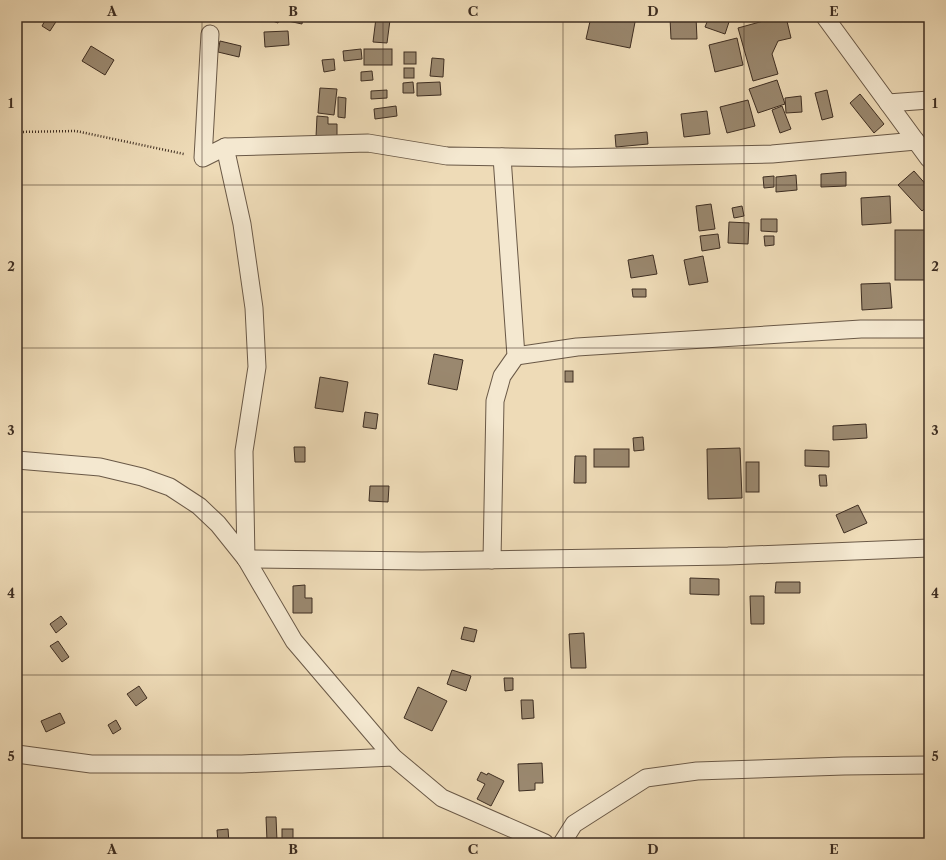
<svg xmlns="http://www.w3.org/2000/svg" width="946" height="860" font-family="'Libre Caslon Text',serif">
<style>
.building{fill:#9a886f;stroke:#3e2e22}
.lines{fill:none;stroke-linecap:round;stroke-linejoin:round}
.street-casing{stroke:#6a5947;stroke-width:19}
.path{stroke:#3e2e22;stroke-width:2.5;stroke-dasharray:1 2;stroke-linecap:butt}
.street{stroke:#f4e8d0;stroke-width:17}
.grid{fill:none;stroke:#3e2e22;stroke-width:1;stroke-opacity:0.55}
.neatline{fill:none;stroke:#3e2e22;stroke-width:1.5}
.grid-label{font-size:13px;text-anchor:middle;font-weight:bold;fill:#3e2e22}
</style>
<rect width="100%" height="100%" fill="#eedbb7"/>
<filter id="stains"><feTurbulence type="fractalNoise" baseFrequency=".005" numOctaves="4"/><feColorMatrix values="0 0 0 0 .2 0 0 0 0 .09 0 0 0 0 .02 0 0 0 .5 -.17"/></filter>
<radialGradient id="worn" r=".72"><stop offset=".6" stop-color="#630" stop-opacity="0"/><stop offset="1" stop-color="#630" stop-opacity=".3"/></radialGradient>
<g class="building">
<polygon points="47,17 59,17 50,31 42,26"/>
<polygon points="271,17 280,17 278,23 270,20"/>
<polygon points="288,17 303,17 302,24 288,21"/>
<polygon points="360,17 373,17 372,21 360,19"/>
<polygon points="591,17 636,17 630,48 586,39"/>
<polygon points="696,17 697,39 671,39 670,18"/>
<polygon points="709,17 717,17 729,22 725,34 705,27"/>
<polygon points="778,17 786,17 791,38 778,41 772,54 778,74 753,81 738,28"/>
<polygon points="376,18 390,20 387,43 373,42"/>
<polygon points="288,31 289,45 265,47 264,32"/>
<polygon points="737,38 743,65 715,72 709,45"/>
<polygon points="220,41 241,46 239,57 218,52"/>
<polygon points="91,46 114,60 105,75 82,61"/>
<polygon points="361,49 362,59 344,61 343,51"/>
<rect x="364" y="49" width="28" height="16"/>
<rect x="404" y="52" width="12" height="12"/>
<polygon points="432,58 444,59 443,77 430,76"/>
<polygon points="334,59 335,70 324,72 322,60"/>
<rect x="404" y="68" width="10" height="10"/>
<polygon points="372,71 373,80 361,81 361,72"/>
<polygon points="777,80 785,104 758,113 749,89"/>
<polygon points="413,82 414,93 403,93 403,83"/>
<polygon points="440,82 441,95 417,96 417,83"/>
<polygon points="320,88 337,89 334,115 318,113"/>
<polygon points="387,90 387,98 371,99 371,91"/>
<polygon points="827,90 833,117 822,120 815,93"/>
<polygon points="860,94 884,124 874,133 850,103"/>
<polygon points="801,96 802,112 786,113 785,98"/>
<polygon points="338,97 346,98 345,118 338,117"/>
<polygon points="748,100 755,126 727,133 720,107"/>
<polygon points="396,106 397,116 375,119 374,109"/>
<polygon points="782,106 791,129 780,133 772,110"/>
<polygon points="707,111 710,134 684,137 681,114"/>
<polygon points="317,116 328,117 328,124 337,124 337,138 316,137"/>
<polygon points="647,132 648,144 616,147 615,135"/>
<polygon points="914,171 929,188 929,205 922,211 898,185"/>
<polygon points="846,172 846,186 821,187 821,174"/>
<polygon points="796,175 797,190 776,192 776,177"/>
<polygon points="774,176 774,187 764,188 763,177"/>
<polygon points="890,196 891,223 862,225 861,198"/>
<polygon points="711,204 715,229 699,231 696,206"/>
<polygon points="742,206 744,216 734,218 732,208"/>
<polygon points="761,219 777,219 777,232 761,231"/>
<polygon points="729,222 749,223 748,244 728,243"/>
<rect x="895" y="230" width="34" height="50"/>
<polygon points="718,234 720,248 702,251 700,236"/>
<polygon points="764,236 774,236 774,245 765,246"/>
<polygon points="653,255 657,274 631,278 628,260"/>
<polygon points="703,256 708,282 689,285 684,260"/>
<polygon points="890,283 892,308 862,310 861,284"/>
<polygon points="632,289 646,289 646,297 633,297"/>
<polygon points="434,354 463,360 457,390 428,384"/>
<rect x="565" y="371" width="8" height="11"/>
<polygon points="320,377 348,382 343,412 315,408"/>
<polygon points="365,412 378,414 376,429 363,427"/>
<polygon points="866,424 867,438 833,440 833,426"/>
<polygon points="643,437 644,450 634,451 633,438"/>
<polygon points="294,447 305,447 305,462 295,462"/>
<polygon points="740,448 742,498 708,499 707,449"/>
<rect x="594" y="449" width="35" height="18"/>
<polygon points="805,450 829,451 829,467 805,466"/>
<polygon points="575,456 586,456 586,483 574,483"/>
<rect x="746" y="462" width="13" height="30"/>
<polygon points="819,475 826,475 827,486 820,486"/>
<polygon points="370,486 389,486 388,502 369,501"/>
<polygon points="858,505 867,523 844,533 836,515"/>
<polygon points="690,578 719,579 719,595 690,594"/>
<polygon points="776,582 800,582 800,593 775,593"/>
<polygon points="305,585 305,598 312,598 312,613 293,613 293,586"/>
<polygon points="750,596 764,596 764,624 751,624"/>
<polygon points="61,616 67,624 56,633 50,624"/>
<polygon points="464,627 477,630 474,642 461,639"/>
<polygon points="584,633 586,668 571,668 569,634"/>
<polygon points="58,641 69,657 62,662 50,646"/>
<polygon points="452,670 471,676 466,691 447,684"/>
<polygon points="504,678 513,678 513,690 505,691"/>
<polygon points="139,686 147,698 136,706 127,694"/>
<polygon points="418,687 447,701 432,731 404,718"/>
<polygon points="521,700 533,700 534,718 522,719"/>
<polygon points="60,713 65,723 46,732 41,721"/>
<polygon points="116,720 121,729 113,734 108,725"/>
<polygon points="542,763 543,783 535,783 535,790 519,791 518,764"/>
<polygon points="481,772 487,775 488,773 504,781 491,806 477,799 485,784 477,780"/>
<polygon points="266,817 276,817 277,841 267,841"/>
<polygon points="228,829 229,843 218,843 217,830"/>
<rect x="282" y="829" width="11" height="11"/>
</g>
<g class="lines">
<g class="street-casing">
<g id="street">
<polyline points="825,17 929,159"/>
<polyline points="210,34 203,158 225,147 242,224 254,308 257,367 244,451 246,559"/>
<polyline points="888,103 929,100"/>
<polyline points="225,147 368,143 447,156 571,158 772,154 916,141"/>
<polyline points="516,356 577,347 861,329 929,329"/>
<polyline points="17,460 100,467 142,477 170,487 199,506 218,524 246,559 294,641 393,757 442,798 545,843"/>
<polyline points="246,559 422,561 728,556 929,548"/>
<polyline points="492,560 495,401 502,376 516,356 502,157"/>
<polyline points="17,754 91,764 242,764 393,757"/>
<polyline points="562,843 574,824 646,778 697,771 844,766 929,765"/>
</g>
</g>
<g class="path">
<polyline points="192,17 196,21"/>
<polyline points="17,132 76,131 184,154"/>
</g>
<use href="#street" class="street"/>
</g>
<path class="grid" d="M 202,17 L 202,843M 383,17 L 383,843M 563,17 L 563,843M 744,17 L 744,843M 17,185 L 929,185M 17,348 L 929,348M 17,512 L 929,512M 17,675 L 929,675"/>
<rect width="946" height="860" fill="none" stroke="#eedbb7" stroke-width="44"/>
<rect x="22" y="22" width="902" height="816" class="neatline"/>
<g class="grid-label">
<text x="112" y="16">A</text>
<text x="293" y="16">B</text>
<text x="473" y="16">C</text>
<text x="653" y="16">D</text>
<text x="834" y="16">E</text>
<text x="11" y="108">1</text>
<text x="935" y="108">1</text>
<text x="11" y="271">2</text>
<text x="935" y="271">2</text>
<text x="11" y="435">3</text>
<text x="935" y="435">3</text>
<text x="11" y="598">4</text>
<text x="935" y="598">4</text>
<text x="11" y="761">5</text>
<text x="935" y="761">5</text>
<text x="112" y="854">A</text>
<text x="293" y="854">B</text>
<text x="473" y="854">C</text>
<text x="653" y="854">D</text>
<text x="834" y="854">E</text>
</g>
<rect width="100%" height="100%" filter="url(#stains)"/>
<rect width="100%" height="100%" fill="url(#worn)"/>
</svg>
